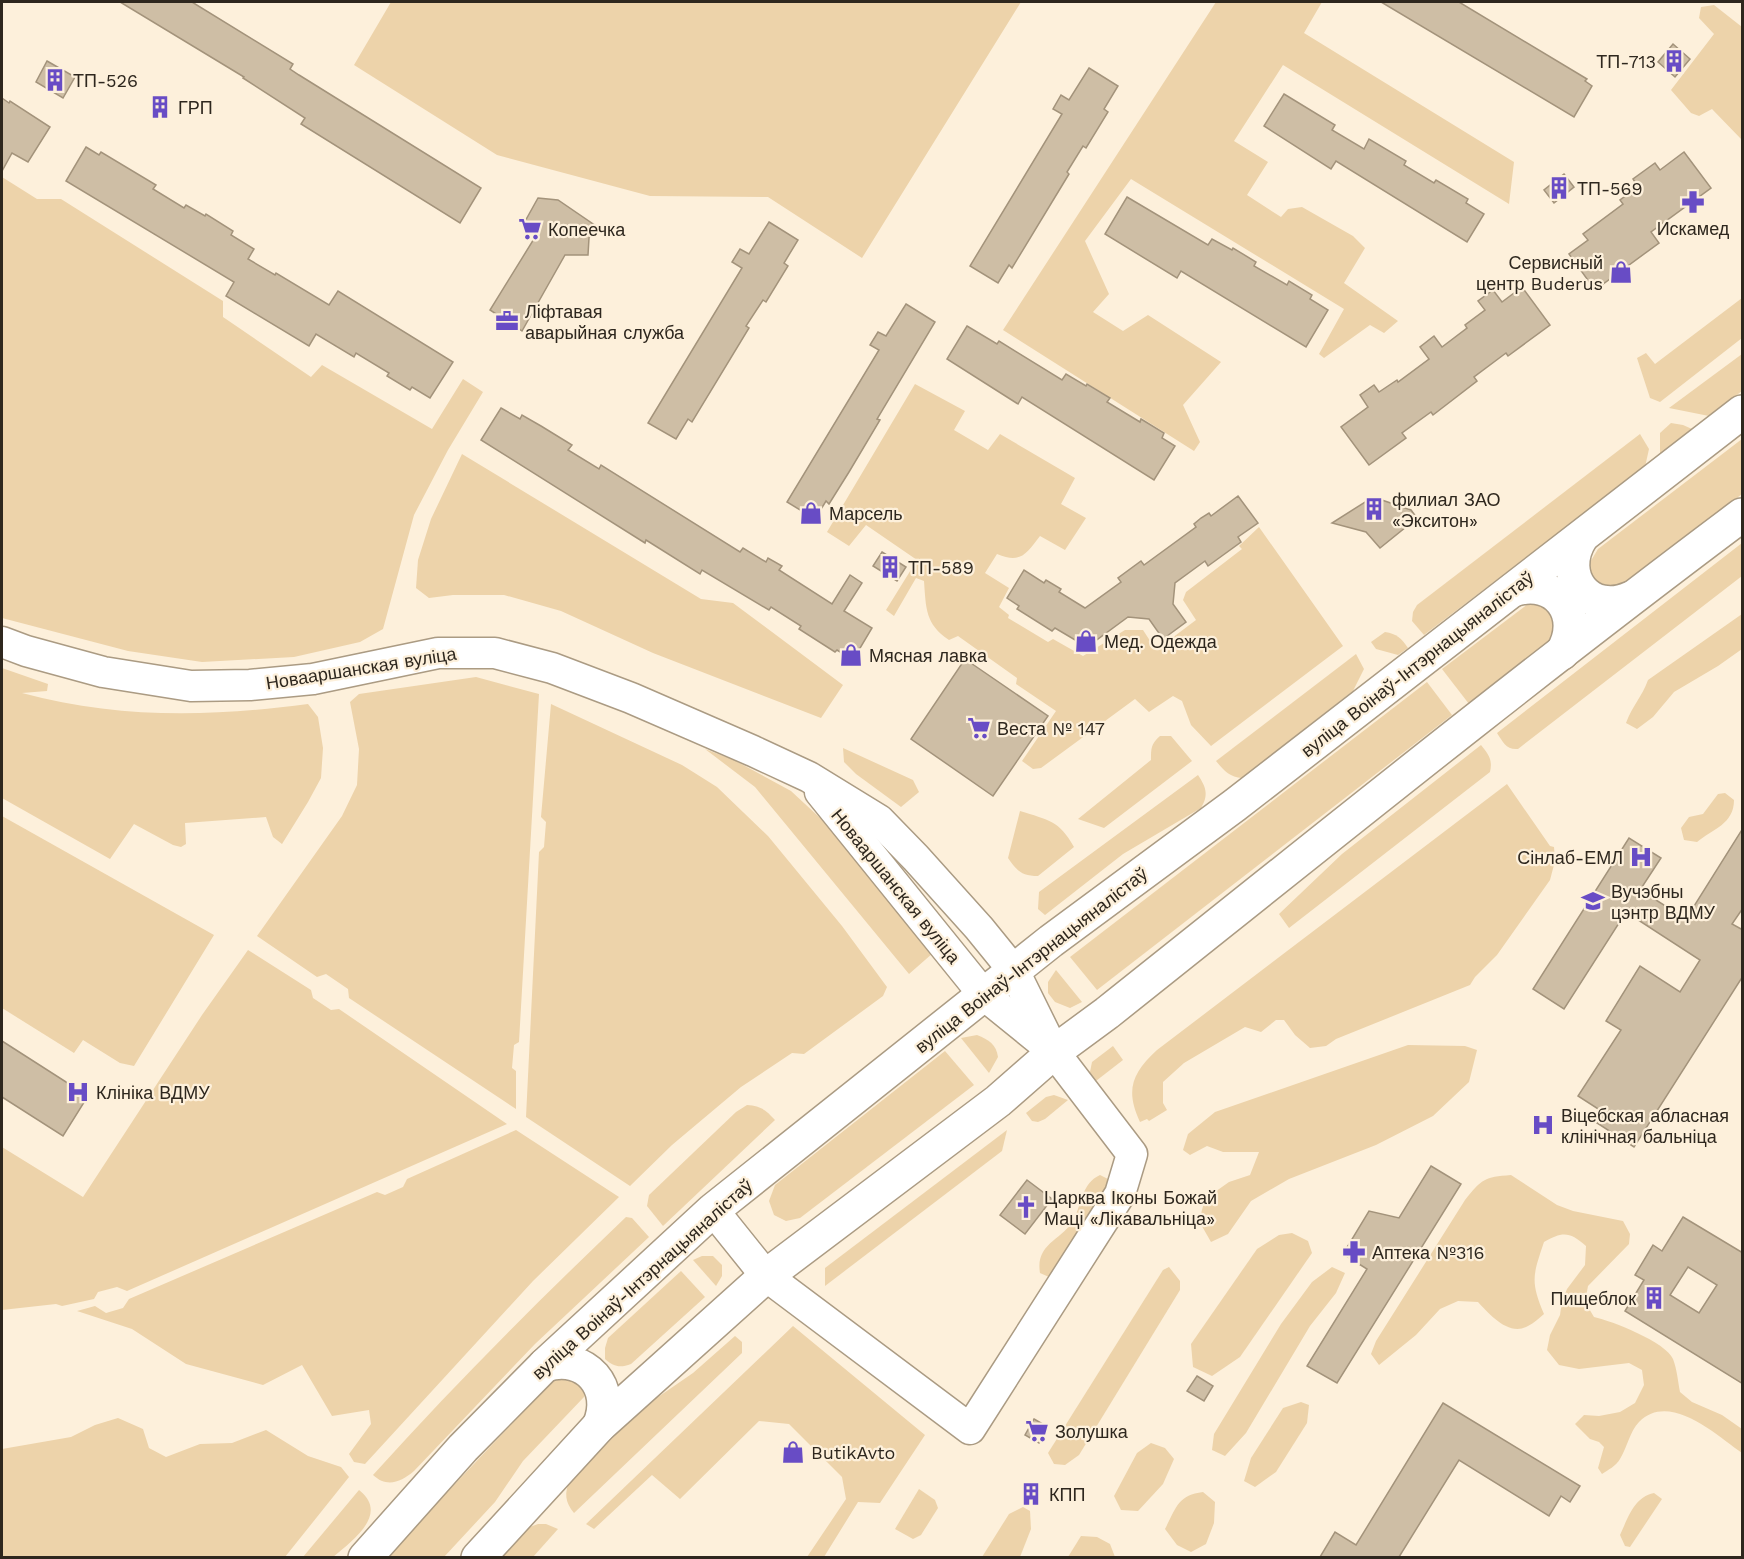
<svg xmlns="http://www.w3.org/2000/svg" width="1744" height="1559" font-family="'Work Sans',sans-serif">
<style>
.green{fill:#edd3aa}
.building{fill:#cebea5;stroke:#a3937b;stroke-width:1.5;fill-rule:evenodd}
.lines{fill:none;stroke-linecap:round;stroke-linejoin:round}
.minor-casing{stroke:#ab9b83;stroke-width:33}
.major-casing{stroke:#ab9b83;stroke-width:36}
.minor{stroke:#fff;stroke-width:30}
.major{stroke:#fff;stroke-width:33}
.labels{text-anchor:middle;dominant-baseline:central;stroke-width:4.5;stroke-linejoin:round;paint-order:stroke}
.poi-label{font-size:18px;fill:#2e271e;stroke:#fdf0db;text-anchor:start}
.street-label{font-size:18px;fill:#2e271e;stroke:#fdf0db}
</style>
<rect width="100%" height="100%" fill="#fdf0db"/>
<g class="green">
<polygon points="391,2 1021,2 862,258 768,197 650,196 497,155 354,65"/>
<polygon points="1216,2 1322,2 1304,33 1514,162 1509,204 1283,65 1234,141 1268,162 1247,195 1281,217 1288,209 1302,207 1353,236 1365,248 1344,283 1398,321 1384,333 1370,325 1324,358 1319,354 1344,309 1131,179 1085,241 1109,294 1093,312 1123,331 1148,315 1221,362 1183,405 1200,442 1194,451 1003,330"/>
<polygon points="1714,5 1742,27 1742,140 1712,109 1699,116 1691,113 1671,90 1714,34 1699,18 1701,7"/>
<polygon points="2,177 37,199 61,199 223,301 223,317 311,377 322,365 432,429 463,379 483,392 448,450 414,515 383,629 360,642 294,657 202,662 128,651 2,618"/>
<polygon points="1742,298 1742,338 1660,402 1650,398 1637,358 1646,353 1655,364"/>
<polygon points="1742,354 1742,391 1709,416 1669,408"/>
<path d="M 915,384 L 965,411 L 954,430 L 988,450 L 1000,434 L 1075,478 L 1061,504 L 1086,518 L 1065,550 L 1040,536 C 1026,554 1021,564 997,554 L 985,573 L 1009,588 L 999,607 L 1009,615 L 1008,618 L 1048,642 L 1053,639 L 1083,656 L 1125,630 L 1143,630 L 1156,650 L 1196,620 L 1183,600 L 1186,592 L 1242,549 L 1239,546 L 1259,527 L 1343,646 L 1211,746 L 1191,725 L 1182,701 L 1173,696 L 1149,712 L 1135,699 L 1041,768 L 1033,769 L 1022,761 L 1056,711 L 1016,684 L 1017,678 L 958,636 L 949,640 C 925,624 926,608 924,581 L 916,578 L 894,616 L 886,610 L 917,560 L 866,525 L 849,546 L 827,532 Z"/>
<polygon points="1671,423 1683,425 1692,429 1660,454 1660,433"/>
<polygon points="1640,434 1649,449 1645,467 1424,635 1412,621 1413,612 1417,605"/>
<polygon points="1742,439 1742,494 1623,586 1604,589 1592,580 1589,564 1598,549"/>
<polygon points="462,454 701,599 733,603 843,685 821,718 653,653 561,611 504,595 453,595 429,598 416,588 418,560 431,519"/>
<path d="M 1742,543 L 1742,576 L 1518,749 C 1506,750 1503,742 1497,733 Z"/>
<polygon points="1528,604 1544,604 1557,611 1553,640 1469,704 1442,669"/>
<path d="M 1742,614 L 1742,649 L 1718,666 L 1674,692 L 1653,717 L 1637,729 L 1626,723 C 1632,706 1642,697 1648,680 Z"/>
<path d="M 1385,632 C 1397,634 1401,638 1408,648 L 1398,655 L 1376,649 L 1371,642 Z"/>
<path d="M 1356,654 L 1364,669 L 1353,691 L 1242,778 C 1230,777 1224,771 1216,761 Z"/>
<path d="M 2,668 L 48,684 L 47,691 L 22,693 C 118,719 210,717 308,704 L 318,717 L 323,748 L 321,778 L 308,802 L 282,844 L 273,837 L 266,817 L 185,823 L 186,844 L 181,847 L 173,845 L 134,824 L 110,859 L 2,798 Z"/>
<polygon points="476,677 539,694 519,1042 514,1045 512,1068 516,1071 516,1109 349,998 348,989 326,974 317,977 257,936 342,816 357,785 359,749 350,702 359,694"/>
<polygon points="1427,682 1452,715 1097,990 1070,957"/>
<polygon points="551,704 682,765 717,787 768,836 842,926 887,987 883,996 804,1054 792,1053 741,1087 672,1145 630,1186 526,1117 539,852 544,847 546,822 541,817"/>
<path d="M 1160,736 L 1171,736 L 1192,761 L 1104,828 L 1078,819 L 1151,760 C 1151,748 1151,744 1160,736 Z"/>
<path d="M 1481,745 C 1488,754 1493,759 1490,772 L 1289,928 L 1279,914 L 1342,854 Z"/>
<polygon points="843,748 913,780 919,792 901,807 856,774 844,762"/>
<polygon points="705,749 734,760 791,791 845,841 933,953 909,974 755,787"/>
<path d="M 1198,775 C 1206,787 1209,795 1201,808 L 1123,854 L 1045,915 L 1038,909 L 1039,892 Z"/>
<path d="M 1507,784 L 1550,846 L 1554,847 L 1555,861 L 1550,880 L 1497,955 L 1475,977 L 1470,985 L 1336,1039 L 1326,1046 L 1310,1048 L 1295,1035 L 1284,1020 L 1276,1020 L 1261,1032 L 1245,1027 L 1184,1063 L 1163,1082 L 1163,1103 L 1167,1110 L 1149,1121 L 1147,1119 L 1140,1122 C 1125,1090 1132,1073 1157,1050 Z"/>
<path d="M 1725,793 L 1734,800 C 1734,824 1713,829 1697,842 L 1684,840 L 1681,828 L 1689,817 L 1703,814 L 1718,794 Z"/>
<path d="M 1020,811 C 1048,820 1059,820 1074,847 L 1038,876 C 1022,876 1017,871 1008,858 Z"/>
<polygon points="2,816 214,935 134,1066 120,1063 83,1040 74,1053 2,1008"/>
<polygon points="248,950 311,990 313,998 331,1010 339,1009 507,1124 127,1291 117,1287 98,1292 94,1299 62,1306 56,1304 2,1310 2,1147 83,1197 202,1015"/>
<polygon points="1056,970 1082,1002 1070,1008 1055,1002 1048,993 1048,982"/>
<path d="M 977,1035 C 989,1040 996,1044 998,1057 L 989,1073 L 961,1038 Z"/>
<polygon points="1408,1045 1465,1046 1477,1050 1469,1082 1433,1116 1376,1145 1289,1179 1251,1201 1228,1234 1211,1242 1199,1221 1205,1199 1229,1182 1250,1175 1259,1152 1223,1152 1207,1146 1190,1155 1183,1150 1188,1134 1215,1112"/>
<polygon points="1113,1046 1123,1060 1092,1084 1089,1077 1092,1062"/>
<polygon points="945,1051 974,1085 800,1218 786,1221 774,1215 769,1201 775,1185"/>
<polygon points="1054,1095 1068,1100 1045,1119 1038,1122 1032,1121 1026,1113 1046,1097"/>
<path d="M 747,1105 C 761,1106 766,1110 775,1120 L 663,1226 L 647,1206 L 649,1195 L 736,1112 Z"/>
<polygon points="516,1130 619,1197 533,1281 365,1464 354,1462 349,1454 371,1424 369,1410 332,1416 302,1365 263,1385 186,1364 132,1329 77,1311 95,1306 106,1313 123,1308 129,1299 377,1192 385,1195 403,1187 407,1179"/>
<polygon points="1007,1130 1002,1151 825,1286 825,1268"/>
<path d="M 1100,1175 L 1108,1179 L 1109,1189 L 1064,1265 L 1049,1277 L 1040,1273 C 1035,1243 1063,1240 1074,1219 C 1082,1203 1082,1183 1100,1175 Z"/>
<path d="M 1511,1175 L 1557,1205 L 1573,1211 L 1623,1221 L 1630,1234 L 1629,1244 L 1588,1286 L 1585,1302 L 1594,1317 C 1612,1321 1666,1342 1673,1359 C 1677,1369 1678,1382 1680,1392 L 1692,1402 L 1722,1415 L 1742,1429 L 1742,1453 C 1717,1436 1670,1391 1639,1422 C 1630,1431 1627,1448 1620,1459 C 1616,1466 1608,1470 1602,1474 L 1598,1468 L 1604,1447 L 1599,1442 L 1590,1439 L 1575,1424 L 1584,1415 L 1599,1416 L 1620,1412 L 1635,1403 L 1644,1385 L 1642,1370 L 1629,1363 L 1579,1369 L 1559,1365 L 1547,1350 L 1550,1335 L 1560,1315 L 1562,1301 L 1567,1289 L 1585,1265 L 1586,1246 C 1570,1232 1563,1231 1544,1242 C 1533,1275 1530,1281 1544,1314 C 1539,1318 1534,1323 1528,1326 C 1509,1337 1489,1314 1478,1302 L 1458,1301 L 1440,1309 L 1416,1335 L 1379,1365 L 1371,1354 L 1376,1341 L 1465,1200 C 1482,1179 1484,1177 1511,1175 Z"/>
<path d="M 626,1217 L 632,1218 L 649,1237 L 535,1344 L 414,1471 C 401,1482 387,1488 373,1475 C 454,1385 539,1300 626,1217 Z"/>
<polygon points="1292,1233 1308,1241 1312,1253 1240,1357 1212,1376 1193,1367 1191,1344 1257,1249 1279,1235"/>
<polygon points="702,1256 713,1256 722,1265 722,1276 716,1286 693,1260"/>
<polygon points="1169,1267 1180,1281 1180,1290 1079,1455 1065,1465 1054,1464 1048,1453 1163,1270"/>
<polygon points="1332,1267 1345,1273 1336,1293 1310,1326 1246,1433 1225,1456 1212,1450 1214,1434 1281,1324 1312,1282"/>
<path d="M 681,1271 L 705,1297 L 631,1364 C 620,1368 614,1367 605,1359 L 605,1348 L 608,1338 Z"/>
<polygon points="793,1326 925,1435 880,1503 858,1502 824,1557 807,1557 846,1499 842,1477 789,1424 759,1421 680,1499 652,1475 594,1529 586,1524"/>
<path d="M 735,1336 L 742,1342 L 742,1353 L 574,1513 C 565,1502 564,1493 570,1480 L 645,1406 L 693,1373 Z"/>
<polygon points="567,1369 587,1385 584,1397 523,1461 495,1502 444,1557 385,1558 556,1377"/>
<polygon points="1301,1402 1309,1405 1307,1423 1276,1472 1255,1487 1244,1481 1251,1458 1283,1408"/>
<polygon points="118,1418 143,1429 149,1448 166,1457 200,1444 232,1443 266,1430 308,1456 341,1467 349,1477 285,1557 2,1557 2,1449 71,1437 95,1425"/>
<polygon points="1151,1443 1165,1448 1174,1459 1163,1484 1138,1511 1121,1510 1114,1496 1137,1453"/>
<polygon points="919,1489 935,1500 938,1508 921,1535 913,1539 895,1529"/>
<path d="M 359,1490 C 390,1514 352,1541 333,1557 L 303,1557 Z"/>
<path d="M 1203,1492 L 1215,1502 L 1214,1523 L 1206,1544 L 1191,1552 L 1177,1545 L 1165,1529 C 1176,1508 1178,1495 1203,1492 Z"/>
<path d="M 1654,1493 L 1662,1499 L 1630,1547 L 1625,1546 L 1620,1535 C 1628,1518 1634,1497 1654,1493 Z"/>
<polygon points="1023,1507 1030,1511 1031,1529 1020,1557 982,1557 1009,1514"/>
<polygon points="538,1524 546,1524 558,1529 533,1557 498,1558 527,1528"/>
<polygon points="1081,1536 1097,1537 1110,1544 1115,1557 1068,1557"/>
</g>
<g class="building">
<polygon points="120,2 192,2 293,64 290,69 299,75 481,188 460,223 301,124 305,118 243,78 244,77"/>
<polygon points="1381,2 1459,2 1587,79 1585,81 1592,86 1574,117"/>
<polygon points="1673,44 1690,59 1675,77 1658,62"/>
<polygon points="47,61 75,77 63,98 36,82"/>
<polygon points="1089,68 1118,86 1104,109 1108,112 1086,148 1083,146 1067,172 1069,174 1012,268 1009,265 998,283 970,266 1062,114 1053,109 1061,95 1069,100"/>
<polygon points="1284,94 1335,125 1332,130 1364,149 1369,139 1406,161 1404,165 1434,183 1436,180 1468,199 1466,203 1484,214 1467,242 1336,161 1331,169 1264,126"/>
<polygon points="2,98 9,103 10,101 50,127 28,162 12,153 2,171"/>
<polygon points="86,147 99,155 101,152 156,185 153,189 184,208 186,205 205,216 206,214 233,231 231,235 254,249 248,259 275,275 276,273 329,305 338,291 453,362 430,398 412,387 410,390 387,376 389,373 356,353 354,357 316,334 309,346 226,296 234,282 66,181"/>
<polygon points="1684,152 1711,188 1651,232 1659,243 1595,290 1569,254 1588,240 1583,234 1623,204 1620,200 1638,187 1633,179 1655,163 1660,170"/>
<polygon points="1564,174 1574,187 1554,203 1544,190"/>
<polygon points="1127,197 1208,245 1212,239 1232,250 1233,248 1256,262 1254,266 1287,285 1289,281 1312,295 1310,299 1328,310 1306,347 1181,271 1177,278 1105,234"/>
<polygon points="538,198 558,200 596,226 589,238 588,255 565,255 522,331 490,310 537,234 523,225"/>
<polygon points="769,222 798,240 784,263 788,266 766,302 763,300 746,326 749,328 692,422 688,419 676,439 648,423 742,268 732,262 740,249 749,254"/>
<polygon points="1522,287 1550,325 1508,356 1506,353 1474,377 1477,381 1433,415 1431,412 1402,433 1406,438 1369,465 1341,427 1368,407 1360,395 1374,385 1379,392 1397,380 1398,382 1429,359 1420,347 1434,336 1442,347 1467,328 1465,325 1485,310 1478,301 1493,290 1502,302"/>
<polygon points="906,304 935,322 877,419 880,420 849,472 829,504 826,501 815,519 787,502 879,350 870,345 878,332 886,336"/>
<polygon points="967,326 997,344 999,341 1062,380 1066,374 1086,386 1087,384 1110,398 1107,402 1140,422 1141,419 1164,433 1162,438 1175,446 1154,480 1022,397 1018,404 947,359"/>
<polygon points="501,408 520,419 522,415 541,426 572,445 568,450 599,469 601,465 740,552 743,548 766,562 768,558 782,566 779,570 832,604 850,575 862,583 844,611 872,628 853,660 837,650 835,652 799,629 801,626 771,607 769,610 702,570 700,574 646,540 645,543 481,440"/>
<polygon points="1238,496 1258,523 1238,537 1241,542 1208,566 1205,561 1175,583 1173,604 1186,622 1163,639 1149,619 1128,617 1087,647 1055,628 1052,631 1017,609 1019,606 1007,598 1024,570 1044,583 1046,580 1061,589 1059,592 1085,608 1121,582 1118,578 1141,561 1144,565 1196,527 1194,524 1201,518 1209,513 1211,516"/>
<polygon points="1373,497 1411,510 1417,518 1380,548 1366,532 1332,523"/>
<polygon points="882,552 906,567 897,581 873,566"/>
<polygon points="965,659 1048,716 993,796 911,739"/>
<polygon points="1743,828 1743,908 1732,924 1743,930 1743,976 1634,1147 1597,1123 1603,1112 1578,1096 1621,1030 1606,1021 1640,966 1680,992 1700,960 1626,912 1564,1009 1533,989 1629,838 1661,858 1640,890 1686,919"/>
<polygon points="2,1041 88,1096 63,1136 2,1097"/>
<polygon points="1431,1166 1461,1184 1337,1383 1307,1366 1367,1269 1343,1254 1369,1211 1399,1218"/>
<polygon points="1027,1180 1052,1199 1025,1234 1000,1215"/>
<path d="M 1683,1217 L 1743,1253 L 1743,1384 L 1625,1311 L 1644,1280 L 1635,1275 L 1653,1245 L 1662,1251 ZM 1688,1267 L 1717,1285 L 1699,1313 L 1670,1295 Z"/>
<polygon points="1197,1376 1213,1386 1204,1401 1187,1391"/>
<polygon points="1443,1403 1580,1486 1570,1502 1561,1496 1549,1516 1459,1460 1399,1557 1320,1557 1335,1532 1356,1545"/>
<polygon points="1034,1419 1048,1427 1039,1443 1025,1435"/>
</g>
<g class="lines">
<g class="minor-casing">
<g id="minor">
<polyline points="2,642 26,651 103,672 191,686 250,685 313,679 438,653 495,653 552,668 631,698 753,751 809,777 879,820 916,858 979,928 1014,971 1054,1052 1132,1154 1120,1194 970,1429 766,1276 713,1210"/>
<polyline points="820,792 984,995 1047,1046"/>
</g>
</g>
<g class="major-casing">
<g id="major">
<path d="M 1581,538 C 1557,576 1589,617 1631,598"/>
<path d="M 1513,590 C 1556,576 1585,615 1562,653"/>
<path d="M 545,1365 C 586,1352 616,1388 599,1426"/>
<polyline points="365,1558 463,1448 545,1365 713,1210 1051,941 1235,805 1742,412"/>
<path d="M 478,1558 L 599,1426 L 766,1276 L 998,1101 L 1054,1052 L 1107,1013 C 1318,845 1527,676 1742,515"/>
</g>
</g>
<use href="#minor" class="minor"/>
<use href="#major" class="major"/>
</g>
<defs>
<g id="building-bare" transform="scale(1.8)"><path d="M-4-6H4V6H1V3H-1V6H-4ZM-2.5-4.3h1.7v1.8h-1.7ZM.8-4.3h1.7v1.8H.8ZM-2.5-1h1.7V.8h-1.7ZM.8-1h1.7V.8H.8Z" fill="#684cc5" stroke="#fdf0db" stroke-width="2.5" paint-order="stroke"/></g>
<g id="pharmacy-bare" transform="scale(1.8)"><path d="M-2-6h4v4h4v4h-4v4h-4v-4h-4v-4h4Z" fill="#684cc5" stroke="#fdf0db" stroke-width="2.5" paint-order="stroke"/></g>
<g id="supermarket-bare" transform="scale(1.8)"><path d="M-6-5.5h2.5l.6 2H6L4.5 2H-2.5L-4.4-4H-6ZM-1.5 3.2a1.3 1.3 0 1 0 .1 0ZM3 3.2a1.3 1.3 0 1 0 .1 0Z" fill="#684cc5" stroke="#fdf0db" stroke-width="2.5" paint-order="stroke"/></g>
<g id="shop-bare" transform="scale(1.8)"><path d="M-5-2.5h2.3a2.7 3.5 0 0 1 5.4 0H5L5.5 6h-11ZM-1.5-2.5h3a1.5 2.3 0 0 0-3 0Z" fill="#684cc5" stroke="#fdf0db" stroke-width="2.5" paint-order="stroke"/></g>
<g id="office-bare" transform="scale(1.8)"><path d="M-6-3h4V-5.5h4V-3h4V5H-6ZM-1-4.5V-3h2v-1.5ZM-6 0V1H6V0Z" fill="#684cc5" stroke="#fdf0db" stroke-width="2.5" paint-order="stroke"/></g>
<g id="hospital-bare" transform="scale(1.8)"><path d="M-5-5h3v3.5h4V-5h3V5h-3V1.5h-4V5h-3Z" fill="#684cc5" stroke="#fdf0db" stroke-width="2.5" paint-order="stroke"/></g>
<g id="university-bare" transform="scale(1.8)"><path d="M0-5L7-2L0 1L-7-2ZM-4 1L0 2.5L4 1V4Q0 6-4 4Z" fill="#684cc5" stroke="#fdf0db" stroke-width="2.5" paint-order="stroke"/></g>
<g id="church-bare" transform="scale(1.8)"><path d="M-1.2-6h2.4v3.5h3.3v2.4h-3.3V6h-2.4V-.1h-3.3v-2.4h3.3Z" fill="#684cc5" stroke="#fdf0db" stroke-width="2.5" paint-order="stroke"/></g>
</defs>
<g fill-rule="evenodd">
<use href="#building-bare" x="1674" y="61"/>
<use href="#building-bare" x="55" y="80"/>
<use href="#building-bare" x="160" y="107"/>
<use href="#building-bare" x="1559" y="188"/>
<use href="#pharmacy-bare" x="1693" y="202"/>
<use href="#supermarket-bare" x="530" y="229"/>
<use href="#shop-bare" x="1621" y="272"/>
<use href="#office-bare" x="507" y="321"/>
<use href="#building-bare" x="1374" y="509"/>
<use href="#shop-bare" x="811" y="513"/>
<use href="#building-bare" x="890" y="567"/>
<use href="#shop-bare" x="1086" y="641"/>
<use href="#shop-bare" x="851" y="655"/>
<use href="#supermarket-bare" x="979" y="728"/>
<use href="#hospital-bare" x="1641" y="857"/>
<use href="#university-bare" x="1593" y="901"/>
<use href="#hospital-bare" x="78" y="1092"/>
<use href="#hospital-bare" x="1543" y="1125"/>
<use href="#church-bare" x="1026" y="1207"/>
<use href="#pharmacy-bare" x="1354" y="1252"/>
<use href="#building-bare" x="1654" y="1298"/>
<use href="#supermarket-bare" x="1037" y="1431"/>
<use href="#shop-bare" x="793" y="1452"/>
<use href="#building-bare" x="1031" y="1494"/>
</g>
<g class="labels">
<g class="poi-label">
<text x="1656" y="61" text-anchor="end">ТП-713</text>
<text x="73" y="80">ТП-526</text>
<text x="178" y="107">ГРП</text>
<text x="1577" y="188">ТП-569</text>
<text x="1693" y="228" text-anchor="middle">Искамед</text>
<text x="548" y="229">Копеечка</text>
<text x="1603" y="262" text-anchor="end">Сервисный<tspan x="1603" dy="21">центр Buderus</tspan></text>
<text x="525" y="311">Ліфтавая<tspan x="525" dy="21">аварыйная служба</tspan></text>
<text x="1392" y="499">филиал ЗАО<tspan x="1392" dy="21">«Экситон»</tspan></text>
<text x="829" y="513">Марсель</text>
<text x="908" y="567">ТП-589</text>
<text x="1104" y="641">Мед. Одежда</text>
<text x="869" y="655">Мясная лавка</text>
<text x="997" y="728">Веста № 147</text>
<text x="1623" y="857" text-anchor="end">Сінлаб-ЕМЛ</text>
<text x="1611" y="891">Вучэбны<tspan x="1611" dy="21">цэнтр ВДМУ</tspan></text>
<text x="96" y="1092">Клініка ВДМУ</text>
<text x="1561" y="1115">Віцебская абласная<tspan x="1561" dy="21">клінічная бальніца</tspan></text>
<text x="1044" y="1197">Царква Іконы Божай<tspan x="1044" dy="21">Маці «Лікавальніца»</tspan></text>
<text x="1372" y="1252">Аптека №316</text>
<text x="1636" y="1298" text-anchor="end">Пищеблок</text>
<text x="1055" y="1431">Золушка</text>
<text x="811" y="1452">ButikAvto</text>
<text x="1049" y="1494">КПП</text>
</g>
<g class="street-label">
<text transform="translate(1417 664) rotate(-38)">вуліца Воінаў-Інтэрнацыяналістаў</text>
<text transform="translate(361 668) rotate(-9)">Новааршанская вуліца</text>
<text transform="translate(896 886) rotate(51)">Новааршанская вуліца</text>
<text transform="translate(1031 960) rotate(-38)">вуліца Воінаў-Інтэрнацыяналістаў</text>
<text transform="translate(642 1279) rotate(-42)">вуліца Воінаў-Інтэрнацыяналістаў</text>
</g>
</g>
<rect width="1744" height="1559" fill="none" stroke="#2e271e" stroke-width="6"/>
</svg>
